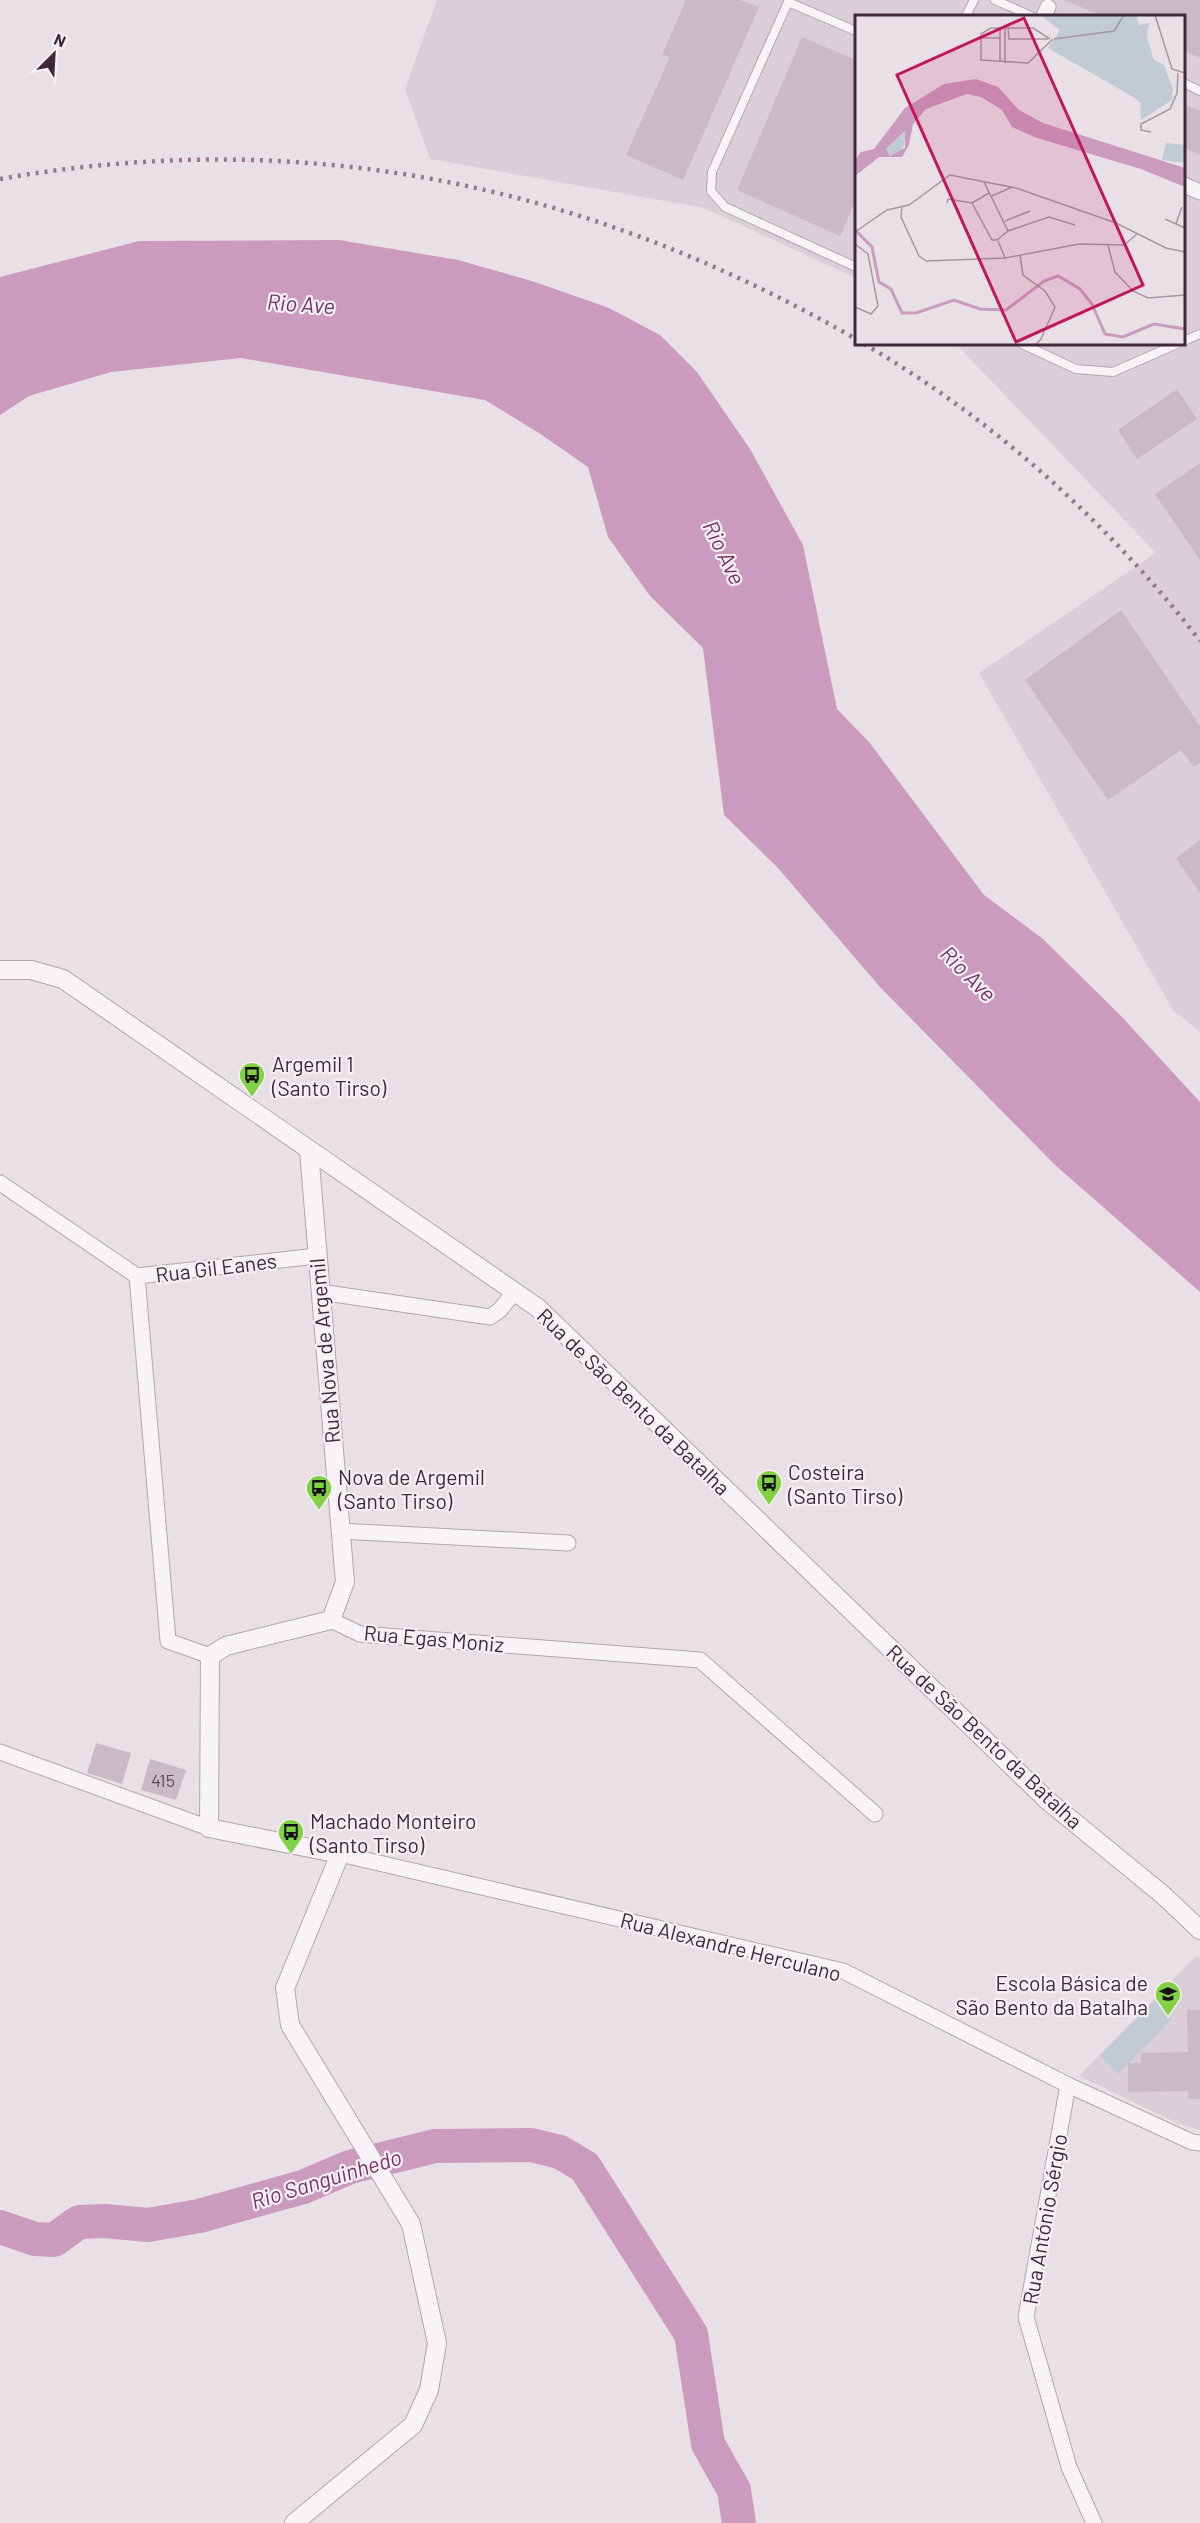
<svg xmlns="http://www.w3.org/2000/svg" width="1200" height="2523" font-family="Barlow,sans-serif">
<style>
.built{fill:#dbced6}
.green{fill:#c1cbd3}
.water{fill:#ca9abf}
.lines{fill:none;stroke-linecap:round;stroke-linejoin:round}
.river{stroke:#ca9abf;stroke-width:34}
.building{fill:#c9bac4}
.service-casing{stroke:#b3a5ae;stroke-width:10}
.minor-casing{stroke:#b3a5ae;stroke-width:17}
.tertiary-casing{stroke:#b3a5ae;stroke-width:20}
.service{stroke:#f7f3f6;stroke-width:8}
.minor{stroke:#f7f3f6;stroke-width:15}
.tertiary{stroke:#f7f3f6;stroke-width:18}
.rail{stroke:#93798a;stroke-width:4.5;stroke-dasharray:3 6;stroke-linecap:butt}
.labels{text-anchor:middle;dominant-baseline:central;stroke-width:4.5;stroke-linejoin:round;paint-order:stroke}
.number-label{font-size:18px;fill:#634c5b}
.poi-label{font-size:21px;fill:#412838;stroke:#f7f0f5;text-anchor:start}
.street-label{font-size:21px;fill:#412838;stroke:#f7f0f5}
.water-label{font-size:22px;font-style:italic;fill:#763263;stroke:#f7f0f5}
.inset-river{fill:none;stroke:#ca9abf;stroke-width:3}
.inset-road{fill:none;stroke:#a696a0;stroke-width:1.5}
.view{fill:#c2185b;fill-opacity:0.15;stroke:#c2185b;stroke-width:3}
.inset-edge{fill:none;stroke:#412838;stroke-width:3}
</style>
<rect width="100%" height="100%" fill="#e9e0e6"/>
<g class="built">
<polygon points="437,0 1200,0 1200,1032 1173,1010 979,673 1156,553 956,344 1184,344 1184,16 856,16 856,278 704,208 430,159 405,89"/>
<polygon points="1197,1955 1200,1959 1200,2130 1177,2123 1079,2076"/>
</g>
<polygon class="green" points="1154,2001 1172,2019 1118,2074 1100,2056"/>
<polygon class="water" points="339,240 458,260 535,282 609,308 660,335 697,372 750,449 803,545 837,709 869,742 984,895 1043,939 1121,1016 1200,1102 1200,1292 1054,1164 880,987 778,868 724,815 703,648 650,596 608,537 588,467 539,433 485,400 241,358 111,372 29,396 0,415 0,277 139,241"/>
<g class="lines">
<polyline class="river" points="0,2227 35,2239 54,2240 79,2222 105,2221 148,2225 199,2216 303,2187 350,2167 435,2146 531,2145 560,2152 585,2167 691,2334 708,2444 734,2490 739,2523"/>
</g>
<g class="building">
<polygon points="686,0 740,0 759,7 683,180 626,155 670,57 662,55"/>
<polygon points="1064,0 1200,0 1200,58 1184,51 1184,16 1103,16"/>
<polygon points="802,37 856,60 856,199 840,236 737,190"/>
<polygon points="1184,104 1200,111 1200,155 1184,148"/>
<polygon points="1177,389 1197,419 1137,459 1118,430"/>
<polygon points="1200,463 1200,560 1155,494"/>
<polygon points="1121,610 1200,726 1200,763 1194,767 1181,750 1108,800 1025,680"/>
<polygon points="1200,840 1200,893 1176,858"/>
<polygon points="96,1743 131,1753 122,1784 87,1773"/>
<polygon points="150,1759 186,1770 176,1800 141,1790"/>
<polygon points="1187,2010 1200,2010 1200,2099 1189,2099 1188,2091 1128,2092 1128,2063 1141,2063 1141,2053 1188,2052"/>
</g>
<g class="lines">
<g class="service-casing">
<g id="service">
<polyline points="789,0 712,172 711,191 725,207 856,267"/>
<polyline points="995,0 1031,16"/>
<polyline points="788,2 856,31"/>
<polyline points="966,16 974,0"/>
<polyline points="1184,83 1200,91"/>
<polyline points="1184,341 1200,334"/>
<polyline points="1022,344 1076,369 1113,372 1177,344"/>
</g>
</g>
<g class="minor-casing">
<g id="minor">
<polyline points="1044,16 1048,7"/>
<polyline points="1184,185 1200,192"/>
<polyline points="0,1183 137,1276 317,1256"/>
<polyline points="137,1276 168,1641 210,1656"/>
<polyline points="320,1292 490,1317 500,1310 515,1291"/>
<polyline points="340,1531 568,1543"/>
<polyline points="331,1620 360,1634 700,1660 875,1814"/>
<polyline points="0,1752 209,1828"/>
<polyline points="340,1854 843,1971 1068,2085 1192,2142 1200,2143"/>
<polyline points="1068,2085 1026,2317 1069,2467 1094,2523"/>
</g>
</g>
<g class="tertiary-casing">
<g id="tertiary">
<polyline points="0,970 31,970 63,979 538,1308 1047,1800 1163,1895 1200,1930"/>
<polyline points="294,2523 413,2425 429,2390 437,2343 411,2224 290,2025 285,1988 340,1854 209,1828 210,1656 226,1646 331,1620 345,1582 309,1151"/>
</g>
</g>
<use href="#service" class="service"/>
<use href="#minor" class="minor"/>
<use href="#tertiary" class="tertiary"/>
<g class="rail">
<path d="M 0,179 C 307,125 588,185 856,339"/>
<path d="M 864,344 C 993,419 1109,523 1200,641"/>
</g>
</g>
<defs>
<g id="bus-pin" transform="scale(1.35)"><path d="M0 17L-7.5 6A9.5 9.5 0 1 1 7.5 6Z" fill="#80d143" stroke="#f7f0f5"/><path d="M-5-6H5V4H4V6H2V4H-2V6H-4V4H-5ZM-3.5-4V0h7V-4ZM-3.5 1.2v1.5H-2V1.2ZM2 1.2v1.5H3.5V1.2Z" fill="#111"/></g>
<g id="school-pin" transform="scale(1.35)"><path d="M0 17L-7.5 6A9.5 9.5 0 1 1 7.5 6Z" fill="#80d143" stroke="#f7f0f5"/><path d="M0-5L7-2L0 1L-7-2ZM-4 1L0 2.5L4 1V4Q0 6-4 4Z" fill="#111"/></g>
</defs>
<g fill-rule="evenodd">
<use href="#bus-pin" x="252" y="1075"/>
<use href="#bus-pin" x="769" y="1483"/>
<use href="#bus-pin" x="319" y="1488"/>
<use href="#bus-pin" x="291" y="1832"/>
<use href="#school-pin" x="1168" y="1994"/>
</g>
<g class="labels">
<g class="number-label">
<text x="163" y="1780">415</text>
</g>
<g class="poi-label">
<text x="272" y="1063">Argemil 1<tspan x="272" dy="24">(Santo Tirso)</tspan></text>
<text x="788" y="1471">Costeira<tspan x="788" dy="24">(Santo Tirso)</tspan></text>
<text x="338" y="1476">Nova de Argemil<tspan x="338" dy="24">(Santo Tirso)</tspan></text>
<text x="310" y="1820">Machado Monteiro<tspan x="310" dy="24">(Santo Tirso)</tspan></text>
<text x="1148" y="1982" text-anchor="end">Escola Básica de<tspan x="1148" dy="24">São Bento da Batalha</tspan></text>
</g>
<g class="street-label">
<text transform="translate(216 1267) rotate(-7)">Rua Gil Eanes</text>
<text transform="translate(324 1351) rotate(-95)">Rua Nova de Argemil</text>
<text transform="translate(634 1401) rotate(44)">Rua de São Bento da Batalha</text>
<text transform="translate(434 1638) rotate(5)">Rua Egas Moniz</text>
<text transform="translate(985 1736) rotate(43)">Rua de São Bento da Batalha</text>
<text transform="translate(731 1946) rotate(14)">Rua Alexandre Herculano</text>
<text transform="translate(1044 2219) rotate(-80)">Rua António Sérgio</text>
</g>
<g class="water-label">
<text transform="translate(301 303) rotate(4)">Rio Ave</text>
<text transform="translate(725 552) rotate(64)">Rio Ave</text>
<text transform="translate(969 973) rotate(45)">Rio Ave</text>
<text transform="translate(326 2178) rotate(-17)">Rio Sanguinhedo</text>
</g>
</g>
<g transform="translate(855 15)">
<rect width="330" height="330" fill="#e9e0e6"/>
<path d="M 185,0 L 281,0 L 284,10 L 294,8 L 292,22 L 299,45 L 309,50 L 318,74 L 317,85 L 286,105 L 285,88 L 280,83 L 193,33 L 205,15 ZM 52,115 L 47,137 L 35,141 L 31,134 ZM 311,128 L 330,130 L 330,153 L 330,148 L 307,145 Z" fill="#c1cbd3"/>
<path d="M 121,64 L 143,72 L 164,95 L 188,108 L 330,153 L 330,172 L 286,154 L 182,123 L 157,112 L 147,95 L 126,82 L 112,79 L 71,94 L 58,109 L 54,130 L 47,142 L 24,142 L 0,161 L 0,145 L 6,137 L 19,134 L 50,93 L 89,69 ZM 50,116 L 50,133 L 35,141 L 31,134 Z" fill="#ca9abf" fill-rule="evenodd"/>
<path class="inset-river" d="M 0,215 L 17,232 L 24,267 L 36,274 L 47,298 L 61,298 L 99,285 L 125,294 L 151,295 L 189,266 L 203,261 L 225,274 L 237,289 L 250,319 L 268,322 L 299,309 L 330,314"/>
<path class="inset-road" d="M 300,0 L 317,54 L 330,58M 153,13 L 154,24 L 193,24M 126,23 L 145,23M 195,24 L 178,13 L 136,13 L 126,19 L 126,45 L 173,48 L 198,24M 199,24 L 259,16 L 269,0M 145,47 L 145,13M 150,48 L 150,14M 296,117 L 286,115 L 286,109 L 315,94 L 322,78 L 323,58M 129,167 L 153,216M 137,181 L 157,172M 92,188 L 93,184 L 117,188 L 134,178M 117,188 L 137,225 L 142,225M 47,191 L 46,202 L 64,241 L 71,246 L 150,243 L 224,229 L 269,230 L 282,219M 310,204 L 330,213M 150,206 L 175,196M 321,209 L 327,192M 0,217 L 32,195 L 54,190 L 95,160 L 161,173 L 261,208 L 311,233 L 330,237M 142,225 L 153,216 L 194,202 L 220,210M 143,226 L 150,243M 0,229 L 13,239 L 23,291 L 16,299 L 0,292M 253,230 L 260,257 L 278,276 L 293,283 L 330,280M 165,240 L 168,260 L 190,276 L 200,292 L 186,324 L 180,330"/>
<path class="view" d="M 169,3 L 288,270 L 161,327 L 42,60 Z"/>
<rect width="330" height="330" class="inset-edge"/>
</g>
<g transform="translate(54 54) rotate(24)" stroke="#f7f0f5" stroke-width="4.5" paint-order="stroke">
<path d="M0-4.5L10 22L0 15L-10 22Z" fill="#412838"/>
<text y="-9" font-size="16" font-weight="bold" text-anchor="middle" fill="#412838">N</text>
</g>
</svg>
